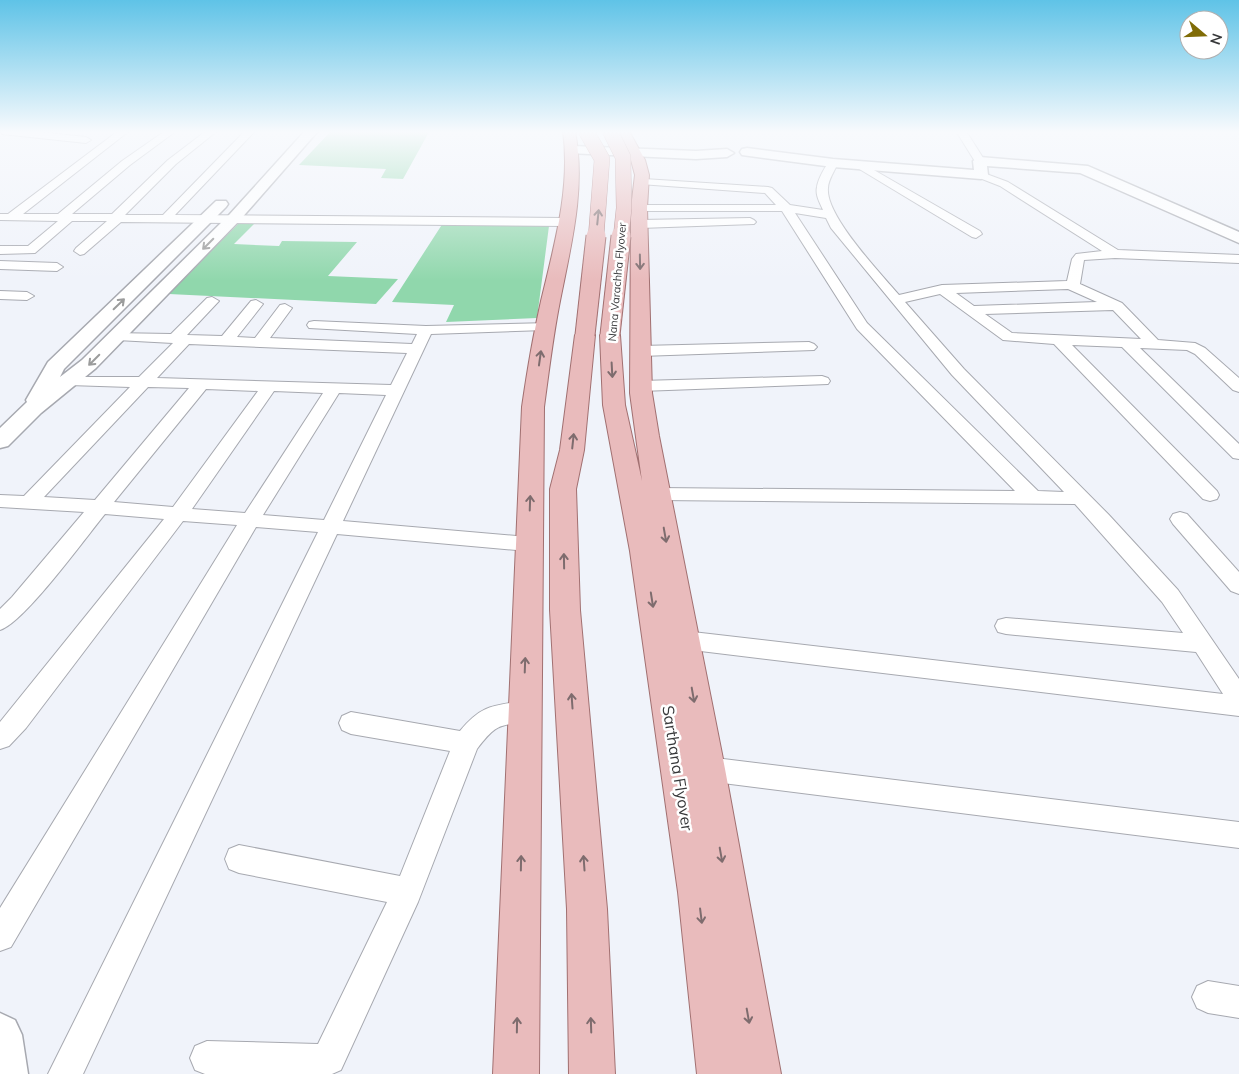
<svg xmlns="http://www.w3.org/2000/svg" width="1239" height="1074" font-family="Mulish,sans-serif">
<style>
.green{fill:#90d7ac}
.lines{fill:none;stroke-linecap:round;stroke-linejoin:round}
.minor-casing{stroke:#a7a9b0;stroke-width:2}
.tertiary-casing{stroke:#a7a9b0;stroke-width:3}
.primary-casing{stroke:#a17071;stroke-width:2}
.minor{fill:#fff;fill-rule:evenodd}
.tertiary{fill:#fff;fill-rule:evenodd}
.primary{fill:#e9bbbc;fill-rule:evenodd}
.primary-bridge-far1-casing{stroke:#a17071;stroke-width:16;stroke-linecap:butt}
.primary-bridge-casing{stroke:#a17071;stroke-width:21;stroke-linecap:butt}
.primary-bridge-far1{stroke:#e9bbbc;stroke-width:15}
.primary-bridge{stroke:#e9bbbc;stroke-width:19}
.oneway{stroke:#7e6c6e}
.oneway2{stroke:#9b9c9c}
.labels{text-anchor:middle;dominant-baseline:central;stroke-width:5;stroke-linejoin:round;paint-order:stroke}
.far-street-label{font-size:11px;fill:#37383a;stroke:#fff}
.near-street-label{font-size:16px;fill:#37383a;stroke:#fff}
</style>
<rect width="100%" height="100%" fill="#f0f3fa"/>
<g class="green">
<polygon points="331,131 545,131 545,132 429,132 403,179 381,178 386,169 299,165"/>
<polygon points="240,222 256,222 234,244 279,246 282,241 357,242 328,276 398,279 376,304 169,294"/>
<polygon points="443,223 549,226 537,318 446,322 454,305 392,302"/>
</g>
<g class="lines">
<g class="minor-casing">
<g id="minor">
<polygon points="0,131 29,131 86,137 91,140 86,143 2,134"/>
<polygon points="118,131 129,131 23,214 58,214 122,161 165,131 176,131 130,165 72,214 112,214 168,160 206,131 217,131 176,164 125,215 163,215 245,131 255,131 175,215 565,218 571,222 565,226 121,222 84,254 80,255 74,251 76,248 107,221 72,221 35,253 0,254 0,246 28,246 58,221 0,220 0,214 8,214"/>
<polygon points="956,131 966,131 985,161 984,163 976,163"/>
<path d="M 833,160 L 838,163 C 835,170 828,180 828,188 C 825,215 881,274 899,295 L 942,285 L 1067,281 L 1072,259 L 1076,254 L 1102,251 L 1000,186 L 977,177 L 976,175 L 981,172 L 1008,182 L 1118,250 L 1239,255 L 1239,263 L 1115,258 L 1084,260 L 1080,284 L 1122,303 L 1158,340 L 1195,343 L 1205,348 L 1239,378 L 1239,392 L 1233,390 L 1195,354 L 1187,350 L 1140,348 L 1239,444 L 1239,459 L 1233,458 L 1122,347 L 1072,345 L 1217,491 L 1219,495 L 1217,499 L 1210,501 L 1203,499 L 1054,344 L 1003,340 L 940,294 L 905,302 L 964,369 L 1109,515 L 1178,590 L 1239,679 L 1239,716 L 684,649 L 676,646 L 673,640 L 676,634 L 684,631 L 1223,694 L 1196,652 L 1006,634 L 998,632 L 995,626 L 998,620 L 1006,618 L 1183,633 L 1162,602 L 1075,504 L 658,500 L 651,498 L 649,494 L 651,490 L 658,488 L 1015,491 L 857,329 L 782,211 L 639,211 L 633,208 L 639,205 L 776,205 L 765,193 L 640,184 L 639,182 L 644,179 L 768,187 L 772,188 L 790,205 L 823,210 C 820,203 815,195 817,187 C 818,180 826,162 833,160 ZM 795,213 L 826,218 L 831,228 L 952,375 L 1064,492 L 1038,491 L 867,323 ZM 1068,289 L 1097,302 L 974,306 L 956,293 ZM 1113,310 L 1141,339 L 1012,333 L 985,314 Z"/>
<polygon points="860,162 980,231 982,234 976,238 972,237 856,167 855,165 856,163"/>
<polygon points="750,218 754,220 756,222 754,224 640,228 634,224 640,220"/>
<polygon points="0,261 57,263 63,267 57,271 0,269"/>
<polygon points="0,291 27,292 34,296 27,300 0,299"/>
<path d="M 212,297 L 219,301 L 187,335 L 222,336 L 251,301 L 256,300 L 263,304 L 237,337 L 255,338 L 280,305 L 285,304 L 292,308 L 270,338 L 412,344 L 417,334 L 309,328 L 307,325 L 309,322 L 314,321 L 426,326 L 550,323 L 552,326 L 550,329 L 545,330 L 431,334 L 343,521 L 528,537 L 535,539 L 538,544 L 535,549 L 528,551 L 337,534 L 83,1074 L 48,1074 L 318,532 L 256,527 L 11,947 L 0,951 L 0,908 L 237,525 L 183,521 L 26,728 L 9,746 L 0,749 L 0,722 L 164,519 L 105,514 C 86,537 24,623 0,630 L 0,609 L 12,597 L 84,512 L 0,507 L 0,495 L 24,496 L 130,387 L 69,385 L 63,383 L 61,380 L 63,377 L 139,377 L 173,343 L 117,340 L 112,339 L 110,336 L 112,333 L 171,334 L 207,298 ZM 189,344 L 407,353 L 391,385 L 157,378 ZM 148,387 L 189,388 L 95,500 L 44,497 ZM 206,389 L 258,391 L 173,507 L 114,502 ZM 274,391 L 323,393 L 245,513 L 192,509 ZM 339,393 L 386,395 L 324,520 L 263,515 Z"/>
<polygon points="809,342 814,344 817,347 814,350 641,356 636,354 633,351 636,348 641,346"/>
<polygon points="822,376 828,378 830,381 828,384 641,391 635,389 633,386 635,383 641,381"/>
<polygon points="1180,512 1187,514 1239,572 1239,594 1231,591 1173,524 1170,519 1173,514"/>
<path d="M 524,701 L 533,704 L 536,711 L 533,718 C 501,729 500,718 477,749 L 418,902 L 341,1070 L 332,1074 L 205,1074 L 195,1070 L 190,1058 L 195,1046 L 207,1041 L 318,1044 L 387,902 L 239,873 L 229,869 L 225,859 L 229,849 L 239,845 L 400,876 L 450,751 L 351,734 L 342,730 L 339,723 L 342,716 L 351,712 L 460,731 C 482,705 492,706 524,701 Z"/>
<polygon points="707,757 1239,822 1239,848 707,781 698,777 694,769 698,761"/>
<polygon points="1208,981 1239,986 1239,1018 1208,1013 1197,1008 1192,997 1197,986"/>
</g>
</g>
<g class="tertiary-casing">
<g id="tertiary">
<polygon points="305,131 318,131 239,221 96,368 41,413 8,446 0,448 0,428 27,402 26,400 48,362 216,201 226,201 228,204 226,207 64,369 60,377 82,360 229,215"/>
<polygon points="573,146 696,151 727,149 734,153 727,157 696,159 568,153 566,150"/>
<polygon points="747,148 833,159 974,170 973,161 980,157 1088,166 1239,232 1239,243 1080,173 987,166 988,175 981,179 833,167 742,155 740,152 742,149"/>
<polygon points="0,1013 15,1020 22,1035 28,1074 0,1074"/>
</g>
</g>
<g class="primary-casing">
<g id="primary">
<path d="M 563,131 L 575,131 C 586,188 571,245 560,301 C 553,336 549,371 544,407 L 539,1074 L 493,1074 L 522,407 C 527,372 533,336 541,301 C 554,246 571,188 563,131 Z"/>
<polygon points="617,131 629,131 645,160 649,175 647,208 652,393 659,436 725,769 781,1074 697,1074 678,892 630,551 603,405 600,335 603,331 610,329 617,331 620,335 625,405 642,481 630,393 631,208 635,175 631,160"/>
<polygon points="585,329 592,331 595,335 584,450 576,489 580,610 607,909 615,1074 569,1074 567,909 550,610 550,489 560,450 575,335 578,331"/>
</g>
</g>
<use href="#minor" class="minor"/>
<use href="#tertiary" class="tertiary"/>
<use href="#primary" class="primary"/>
<g class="primary-bridge-far1-casing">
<g id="primary-bridge-far1">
<polyline points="586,131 602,159 596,237"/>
<polyline points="610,131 623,157 624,208 621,237"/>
</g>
</g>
<g class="primary-bridge-casing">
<g id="primary-bridge">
<polyline points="585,335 596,236"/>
<polyline points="610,335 621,236"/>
</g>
</g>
<use href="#primary-bridge-far1" class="primary-bridge-far1"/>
<use href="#primary-bridge" class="primary-bridge"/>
</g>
<defs><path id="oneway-shaft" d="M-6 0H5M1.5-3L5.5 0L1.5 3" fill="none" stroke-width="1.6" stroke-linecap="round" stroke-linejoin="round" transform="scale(1.25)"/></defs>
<g class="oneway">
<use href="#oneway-shaft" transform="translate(598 217) rotate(-84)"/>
<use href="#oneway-shaft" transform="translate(640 262) rotate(89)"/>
<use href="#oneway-shaft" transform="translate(540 358) rotate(-82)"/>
<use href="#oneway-shaft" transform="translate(612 370) rotate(87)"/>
<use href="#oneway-shaft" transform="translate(573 441) rotate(-84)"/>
<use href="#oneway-shaft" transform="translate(530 503) rotate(-88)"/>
<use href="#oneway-shaft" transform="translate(665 535) rotate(80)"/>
<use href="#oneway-shaft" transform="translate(564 561) rotate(-91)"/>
<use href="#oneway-shaft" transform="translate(652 600) rotate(81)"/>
<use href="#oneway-shaft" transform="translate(525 665) rotate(-88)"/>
<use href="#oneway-shaft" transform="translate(693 695) rotate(80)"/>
<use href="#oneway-shaft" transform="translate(572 701) rotate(-94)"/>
<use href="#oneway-shaft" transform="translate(721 855) rotate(80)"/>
<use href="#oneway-shaft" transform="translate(521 863) rotate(-89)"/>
<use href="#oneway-shaft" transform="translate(584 863) rotate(-94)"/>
<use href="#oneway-shaft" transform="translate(701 916) rotate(83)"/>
<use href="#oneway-shaft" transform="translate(748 1016) rotate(80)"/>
<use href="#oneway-shaft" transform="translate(517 1025) rotate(-89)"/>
<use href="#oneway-shaft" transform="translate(591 1025) rotate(-92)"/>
</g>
<g class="oneway2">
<use href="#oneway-shaft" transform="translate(208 244) rotate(135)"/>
<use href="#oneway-shaft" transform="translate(119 304) rotate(-44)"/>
<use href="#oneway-shaft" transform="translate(94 360) rotate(135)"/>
</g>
<linearGradient id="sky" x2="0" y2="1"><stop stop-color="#5fc3e7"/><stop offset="0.47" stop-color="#f8fafd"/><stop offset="1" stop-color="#f8fafd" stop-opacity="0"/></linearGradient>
<rect width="1239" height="281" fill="url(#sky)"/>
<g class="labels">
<g class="far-street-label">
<text transform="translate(617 282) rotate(-85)">Nana Varachha Flyover</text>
</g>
<g class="near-street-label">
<text transform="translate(678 768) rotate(81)">Sarthana Flyover</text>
</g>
</g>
<g transform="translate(1204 35) rotate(109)"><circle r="24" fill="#ffffff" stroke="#afafb0"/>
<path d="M0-4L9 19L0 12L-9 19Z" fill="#806c07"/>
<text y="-8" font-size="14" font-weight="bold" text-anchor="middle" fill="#37383a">N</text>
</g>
</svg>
